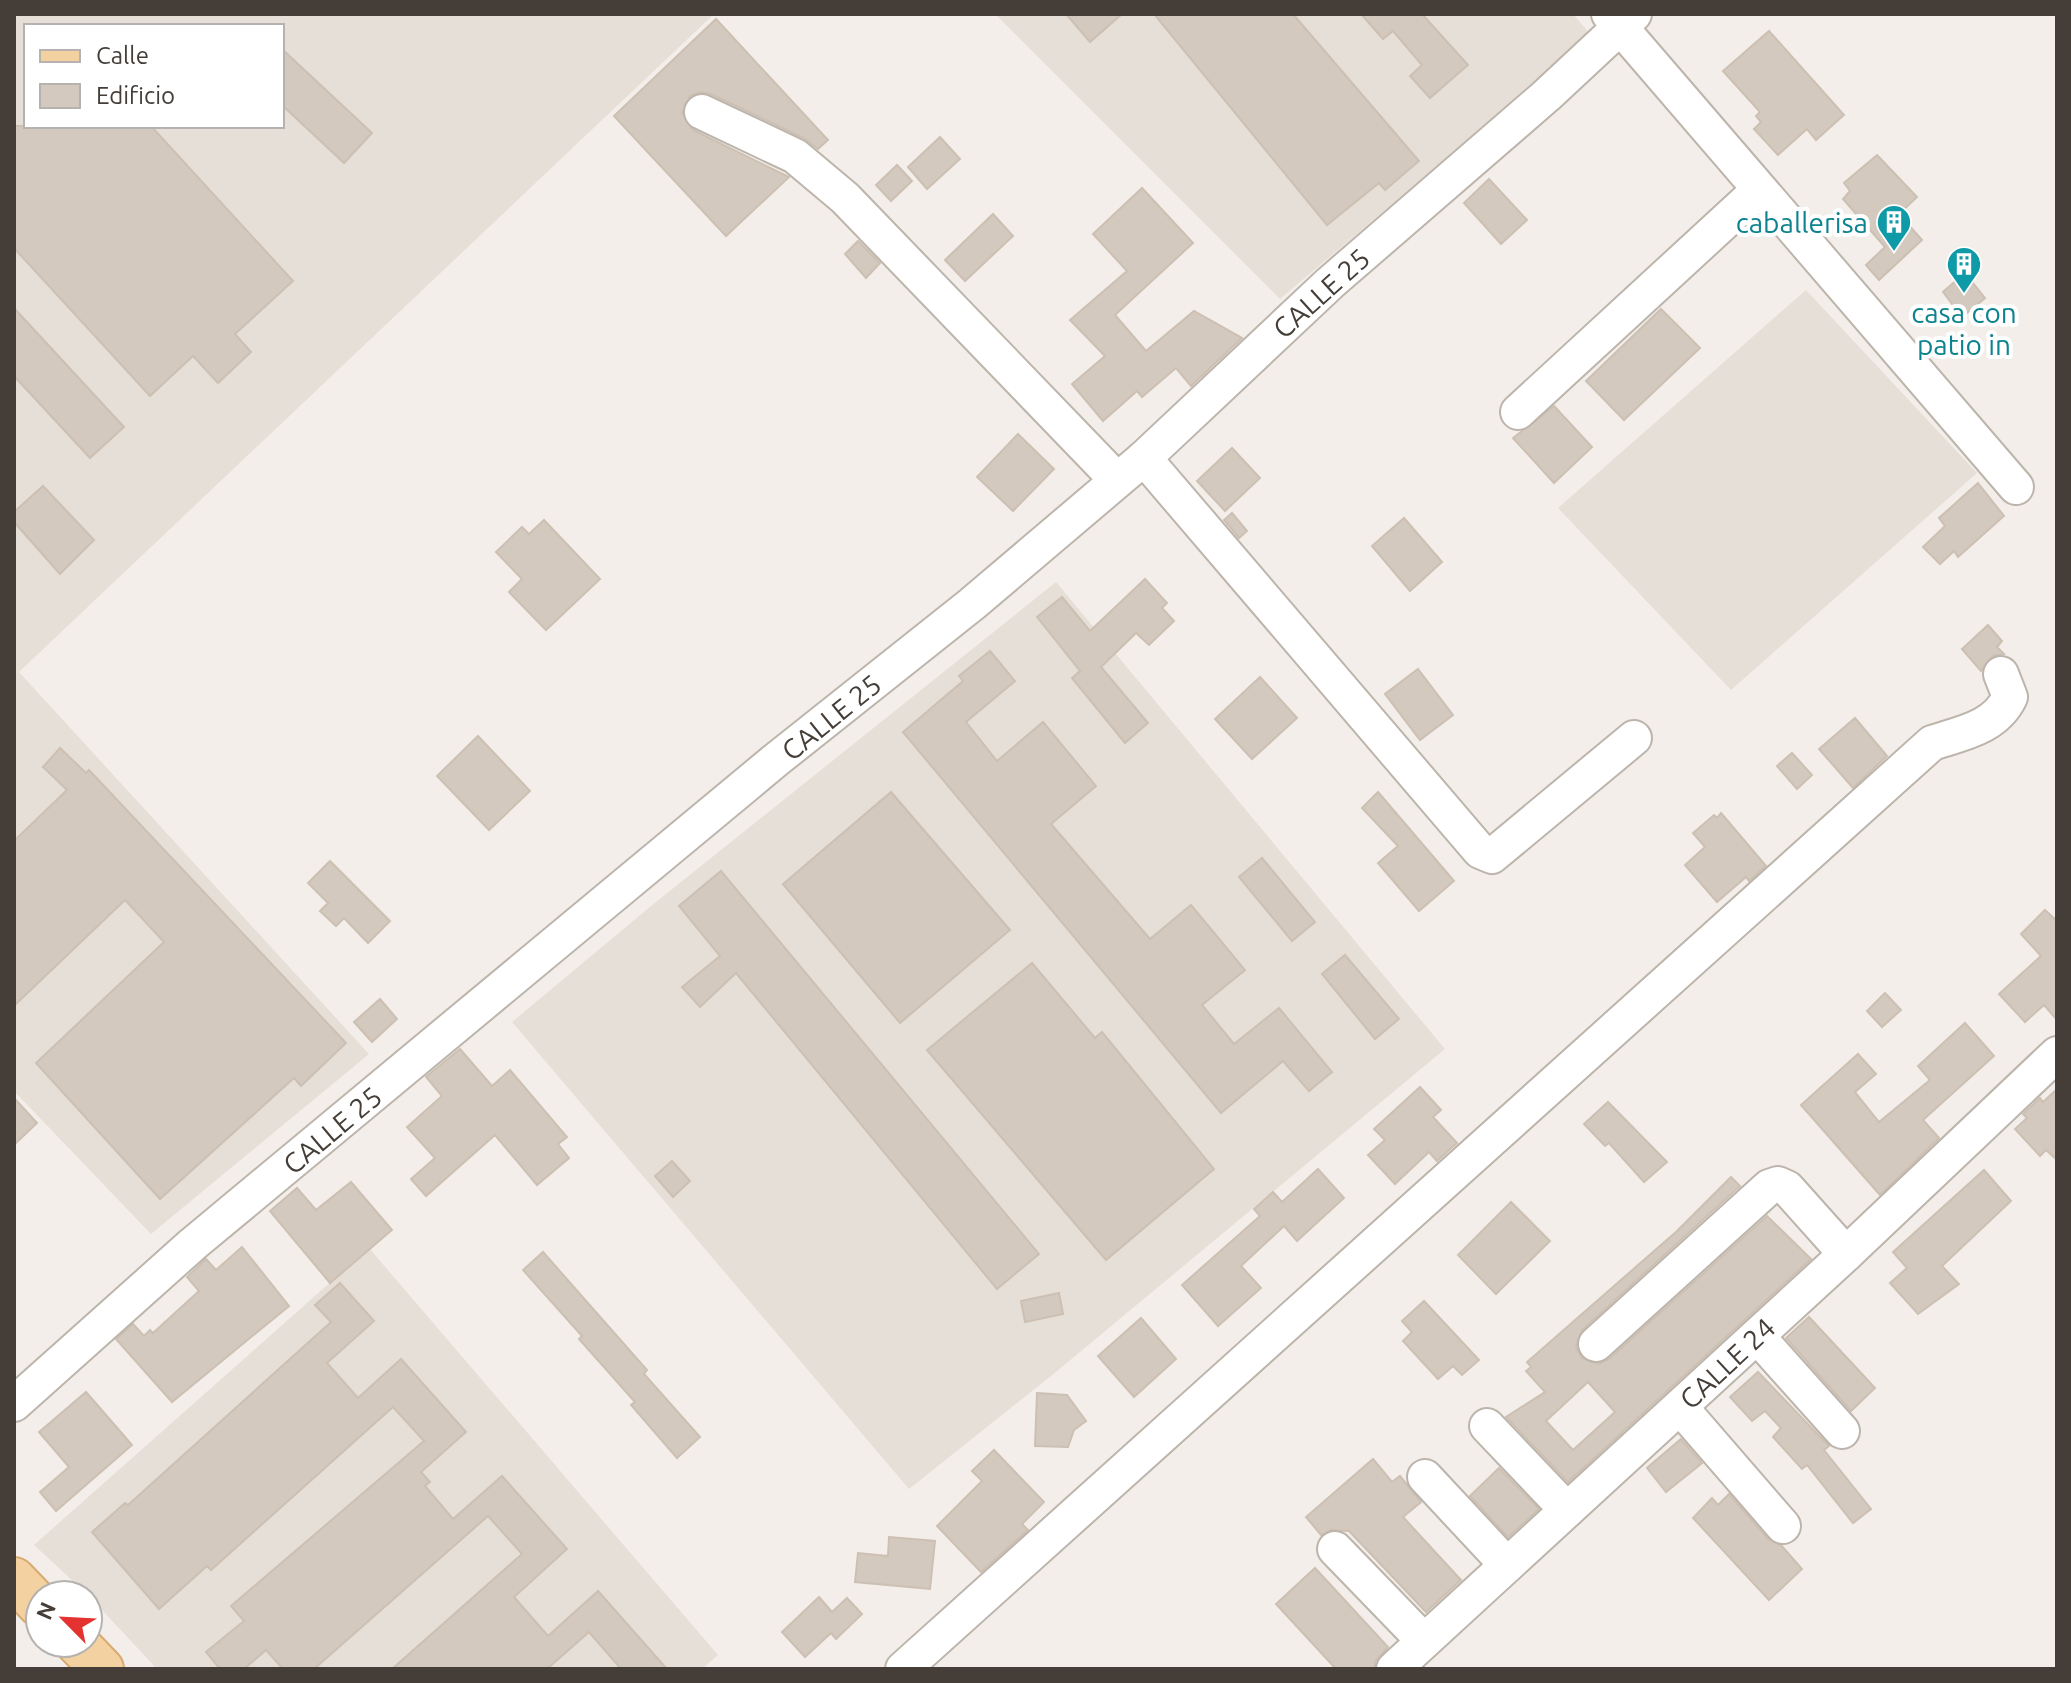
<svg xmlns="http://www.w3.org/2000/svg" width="2071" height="1683" font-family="Ubuntu,sans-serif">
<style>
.residential{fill:#e6dfd7;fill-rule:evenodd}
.building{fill:#d3c9bf;stroke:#cdc0b3;stroke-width:2;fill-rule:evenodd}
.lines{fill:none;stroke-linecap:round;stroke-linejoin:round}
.minor-casing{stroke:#bdb5ac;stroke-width:38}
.major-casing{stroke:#d7ab72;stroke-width:46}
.minor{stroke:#fff;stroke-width:34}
.major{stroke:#f4d1a1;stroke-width:42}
.labels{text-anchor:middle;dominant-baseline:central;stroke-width:8;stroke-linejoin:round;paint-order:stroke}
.culture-label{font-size:28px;fill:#0d838f;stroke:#fff;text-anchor:end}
.street-label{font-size:28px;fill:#453e38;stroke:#fff}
</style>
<rect width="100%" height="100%" fill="#f3eee9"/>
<g class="residential">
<path d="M 14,14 L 714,14 L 19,672 L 369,1054 L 151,1234 L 14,1091 ZM 26,26 L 282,26 L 282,126 L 26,126 Z"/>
<polygon points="995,14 1573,14 1591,35 1280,299"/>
<polygon points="1806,290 1977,473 1731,690 1558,508"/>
<polygon points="1056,582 1445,1049 1051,1376 909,1489 512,1022 651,906"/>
<polygon points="369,1248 718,1655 702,1669 157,1669 88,1595 34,1545"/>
</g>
<g class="building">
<polygon points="1066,14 1122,14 1090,42"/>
<polygon points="1154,14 1293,14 1419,161 1385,190 1379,183 1327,225"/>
<polygon points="1361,14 1422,14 1468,65 1430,98 1410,76 1422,65 1393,31 1383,39"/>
<polygon points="716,19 828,140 818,149 804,138 711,94 700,92 690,96 682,113 693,130 789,177 726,236 614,116"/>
<polygon points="1769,31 1844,115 1816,140 1807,129 1778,155 1754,129 1761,122 1756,116 1760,112 1723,71"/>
<polygon points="282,49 372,133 344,163 282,105"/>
<polygon points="14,126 151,126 293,281 235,334 251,352 218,383 193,356 150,396 14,248"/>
<polygon points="940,137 960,159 927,189 908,167"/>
<polygon points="1877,155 1917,197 1899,214 1922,240 1879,280 1866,265 1885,247 1843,199 1850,191 1844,183"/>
<polygon points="897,165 912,181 891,201 876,185"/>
<polygon points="1489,179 1527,220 1501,244 1464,203"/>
<polygon points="1142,188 1193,243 1115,315 1146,351 1194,311 1242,338 1191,386 1176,368 1142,397 1137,391 1103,421 1072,384 1105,356 1070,320 1127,271 1093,234"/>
<polygon points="993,214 1013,236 965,281 945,260"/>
<polygon points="858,241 880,263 866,278 845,254"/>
<polygon points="1965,273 1985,298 1962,317 1943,292"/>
<polygon points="14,308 124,427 90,458 14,376"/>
<polygon points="1661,309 1700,348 1624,420 1586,381"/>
<polygon points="1554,406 1592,447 1554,483 1513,438"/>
<polygon points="1018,434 1054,469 1013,511 977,477"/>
<polygon points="1232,448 1260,478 1225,511 1197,481"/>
<polygon points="1978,483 2004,516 1958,557 1954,551 1940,564 1923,547 1945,526 1939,518"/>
<polygon points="43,486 94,540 60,574 14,522 14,512"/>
<polygon points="1232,513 1247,531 1239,538 1224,520"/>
<polygon points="1404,518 1442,562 1410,591 1372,546"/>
<polygon points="544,520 600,579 546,630 509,592 522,579 496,552 522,527 529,534"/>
<polygon points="1145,579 1167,603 1162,608 1174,621 1149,645 1136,633 1101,667 1148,723 1125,743 1072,678 1080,671 1037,617 1062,597 1090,631"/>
<polygon points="1988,625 2002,641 1997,647 2004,654 1993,656 1981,671 1962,649"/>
<polygon points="990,651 1015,681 966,722 997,761 1043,722 1096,786 1051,824 1150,939 1191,905 1245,970 1202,1005 1234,1044 1279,1008 1332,1072 1309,1091 1283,1061 1221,1113 903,732 963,681 959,676"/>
<polygon points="1418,669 1453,715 1420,740 1385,694"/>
<polygon points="1260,677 1297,718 1252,759 1215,719"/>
<polygon points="1855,718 1887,756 1853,788 1819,749"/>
<polygon points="478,736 530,791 489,830 437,776"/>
<polygon points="60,748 86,773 89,770 346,1043 301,1086 294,1078 160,1199 36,1063 164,942 125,900 14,1006 14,841 67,790 43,767"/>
<polygon points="1792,753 1812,775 1797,789 1777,766"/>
<polygon points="891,792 1010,930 900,1023 783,884"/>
<polygon points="1378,792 1454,881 1419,911 1378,863 1398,846 1362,808"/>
<polygon points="1721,813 1766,866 1749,881 1746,877 1717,902 1685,865 1705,847 1693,833 1714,815 1717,818"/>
<polygon points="1262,858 1315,922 1292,941 1239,877"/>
<polygon points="330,861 390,921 368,943 344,918 336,926 320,911 328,903 308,883"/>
<polygon points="721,871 1039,1254 997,1289 736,973 700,1007 682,987 720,956 679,906"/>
<polygon points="2045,910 2057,921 2057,1020 2044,1005 2025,1022 1999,994 2041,956 2021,934"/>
<polygon points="1345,955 1399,1019 1375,1039 1322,974"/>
<polygon points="1032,963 1095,1038 1102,1032 1214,1169 1106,1260 927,1050"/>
<polygon points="1885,993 1901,1010 1882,1027 1867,1011"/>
<polygon points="380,999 397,1019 372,1042 354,1022"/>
<polygon points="1965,1023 1994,1056 1923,1120 1939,1138 1880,1195 1801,1105 1858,1054 1876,1074 1855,1092 1879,1122 1930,1080 1918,1066"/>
<polygon points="460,1049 492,1086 510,1070 567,1137 558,1144 569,1158 537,1185 495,1135 426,1196 411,1179 435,1158 407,1127 442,1096 426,1077"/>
<polygon points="1420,1087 1441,1110 1433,1117 1457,1143 1437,1161 1429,1152 1395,1184 1368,1155 1385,1140 1374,1129"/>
<polygon points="2057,1089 2057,1160 2046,1150 2040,1156 2015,1129 2027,1118 2023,1114 2040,1098 2043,1102"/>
<polygon points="14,1098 37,1123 14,1145"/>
<polygon points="1608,1102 1667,1162 1644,1182 1609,1143 1605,1146 1584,1124"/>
<polygon points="672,1161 690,1181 673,1197 655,1176"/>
<polygon points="1318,1169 1344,1198 1297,1241 1284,1226 1241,1266 1261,1288 1218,1326 1182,1285 1260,1216 1254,1209 1273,1192 1282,1202"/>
<polygon points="1984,1170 2011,1201 1942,1266 1959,1284 1918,1314 1890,1283 1907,1268 1893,1252"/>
<path d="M 1731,1177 L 1740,1186 L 1582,1330 L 1576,1347 L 1582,1358 L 1599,1364 L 1609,1359 L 1767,1216 L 1811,1259 L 1568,1482 L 1506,1417 L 1545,1392 L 1526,1371 L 1531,1367 L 1527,1362 L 1677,1231 ZM 1588,1382 L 1615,1412 L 1573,1450 L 1546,1421 Z"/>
<polygon points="351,1182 392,1230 330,1283 270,1211 297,1188 316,1210"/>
<polygon points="1511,1202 1550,1241 1496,1294 1458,1255"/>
<polygon points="242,1247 289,1306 172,1402 116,1339 133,1324 144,1336 150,1330 153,1333 199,1291 187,1277 206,1259 216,1270"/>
<polygon points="543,1252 647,1370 644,1374 700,1437 677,1458 631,1405 635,1402 579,1339 582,1336 523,1270"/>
<polygon points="340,1283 374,1321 327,1363 358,1398 401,1359 466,1432 421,1472 430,1482 425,1486 453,1519 502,1476 567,1549 514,1597 548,1636 598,1591 667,1669 621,1669 589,1632 547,1669 392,1669 522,1554 488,1516 314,1669 283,1669 266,1650 244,1669 220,1669 206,1652 244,1621 231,1606 424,1441 393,1407 211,1570 207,1566 159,1609 92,1532 125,1503 128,1505 331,1322 315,1305"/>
<polygon points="1059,1293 1063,1314 1025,1322 1021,1301"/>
<polygon points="1424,1301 1479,1360 1462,1375 1453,1366 1438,1379 1403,1341 1412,1332 1402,1321"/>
<polygon points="1809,1317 1875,1388 1851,1411 1786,1338"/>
<polygon points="1141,1318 1176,1359 1134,1397 1098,1356"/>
<polygon points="1758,1372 1829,1446 1824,1450 1871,1509 1853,1523 1807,1465 1802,1469 1773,1437 1781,1428 1765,1411 1752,1421 1730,1397"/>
<polygon points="86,1392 132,1445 56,1511 40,1492 69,1467 39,1432"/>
<polygon points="1037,1393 1067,1395 1086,1421 1074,1430 1068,1447 1035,1446"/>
<polygon points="1681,1439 1702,1463 1666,1492 1647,1468"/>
<polygon points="994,1450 1044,1502 1022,1524 1028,1530 981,1572 937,1526 982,1481 972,1471"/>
<polygon points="1373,1459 1392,1482 1400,1476 1421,1502 1403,1517 1461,1580 1426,1612 1349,1531 1331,1530 1321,1535 1306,1517"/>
<polygon points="1499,1468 1539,1509 1508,1537 1470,1496"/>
<polygon points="1729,1494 1768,1539 1781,1545 1802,1569 1769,1600 1693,1518 1712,1498 1718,1505"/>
<polygon points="889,1537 935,1541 930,1589 855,1582 858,1553 888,1556"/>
<polygon points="1315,1568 1388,1647 1375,1662 1375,1669 1336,1669 1276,1604"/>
<polygon points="819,1597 832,1612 847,1598 862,1614 836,1639 831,1633 805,1657 782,1632"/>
</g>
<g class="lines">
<g class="minor-casing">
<g id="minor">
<polyline points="1609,14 2016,487"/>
<polyline points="702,112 795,156 845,198 1117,480"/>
<polyline points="1518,412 1758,191"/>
<polyline points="1144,458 1480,851 1492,856 1634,738"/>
<polyline points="1757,1336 1842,1431"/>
<polyline points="1596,1344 1769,1187 1778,1184 1787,1188 1846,1254"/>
<polyline points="14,1404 193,1244 777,759 972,604 1144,458 1330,283 1546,96 1634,14"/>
<polyline points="1680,1407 1783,1526"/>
<polyline points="1487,1426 1567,1510"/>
<polyline points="1425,1477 1507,1565"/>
<polyline points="1335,1549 1424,1641"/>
<path d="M 903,1669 L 1932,743 C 1962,733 1995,728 2010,697 L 2001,674"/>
<polyline points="1394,1669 1846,1254 2057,1054"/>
</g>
</g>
<g class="major-casing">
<g id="major">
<polyline points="14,1579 40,1606"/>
<polyline points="77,1643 102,1669"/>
</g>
</g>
<use href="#minor" class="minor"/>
<use href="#major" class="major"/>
</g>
<defs>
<g id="building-pin" transform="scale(1.8)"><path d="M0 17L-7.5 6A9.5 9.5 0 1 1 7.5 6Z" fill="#0f9aa8" stroke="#fff"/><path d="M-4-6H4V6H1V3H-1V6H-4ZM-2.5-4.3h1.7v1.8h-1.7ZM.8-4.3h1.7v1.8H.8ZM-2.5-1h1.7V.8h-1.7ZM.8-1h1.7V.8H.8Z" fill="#fff"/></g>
</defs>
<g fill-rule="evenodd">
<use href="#building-pin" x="1894" y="222"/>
<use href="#building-pin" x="1964" y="264"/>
</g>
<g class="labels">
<g class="culture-label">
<text x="1868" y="222">caballerisa</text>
<text x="1964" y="312" text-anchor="middle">casa con<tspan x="1964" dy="32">patio in</tspan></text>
</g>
<g class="street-label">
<text transform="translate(1321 293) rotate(-42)">CALLE 25</text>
<text transform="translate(831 717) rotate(-39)">CALLE 25</text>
<text transform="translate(332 1130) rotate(-40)">CALLE 25</text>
<text transform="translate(1727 1363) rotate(-43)">CALLE 24</text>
</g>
</g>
<rect width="2071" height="1683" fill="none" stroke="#453e38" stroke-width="32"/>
<rect x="24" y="24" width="260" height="104" fill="#ffffff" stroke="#b5b2af" stroke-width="2"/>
<rect x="40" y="50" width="40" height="12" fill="#f4d1a1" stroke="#b5b2af" stroke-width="2"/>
<text x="96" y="64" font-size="24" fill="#453e38">Calle</text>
<rect x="40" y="84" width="40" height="24" fill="#d3c9bf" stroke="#b5b2af" stroke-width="2"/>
<text x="96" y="104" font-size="24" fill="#453e38">Edificio</text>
<g transform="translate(64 1619) rotate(294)"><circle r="38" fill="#ffffff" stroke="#b5b2af" stroke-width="2"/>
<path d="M0-6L14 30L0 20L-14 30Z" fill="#e3322f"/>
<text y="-12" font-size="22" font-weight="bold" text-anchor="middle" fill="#453e38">N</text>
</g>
</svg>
